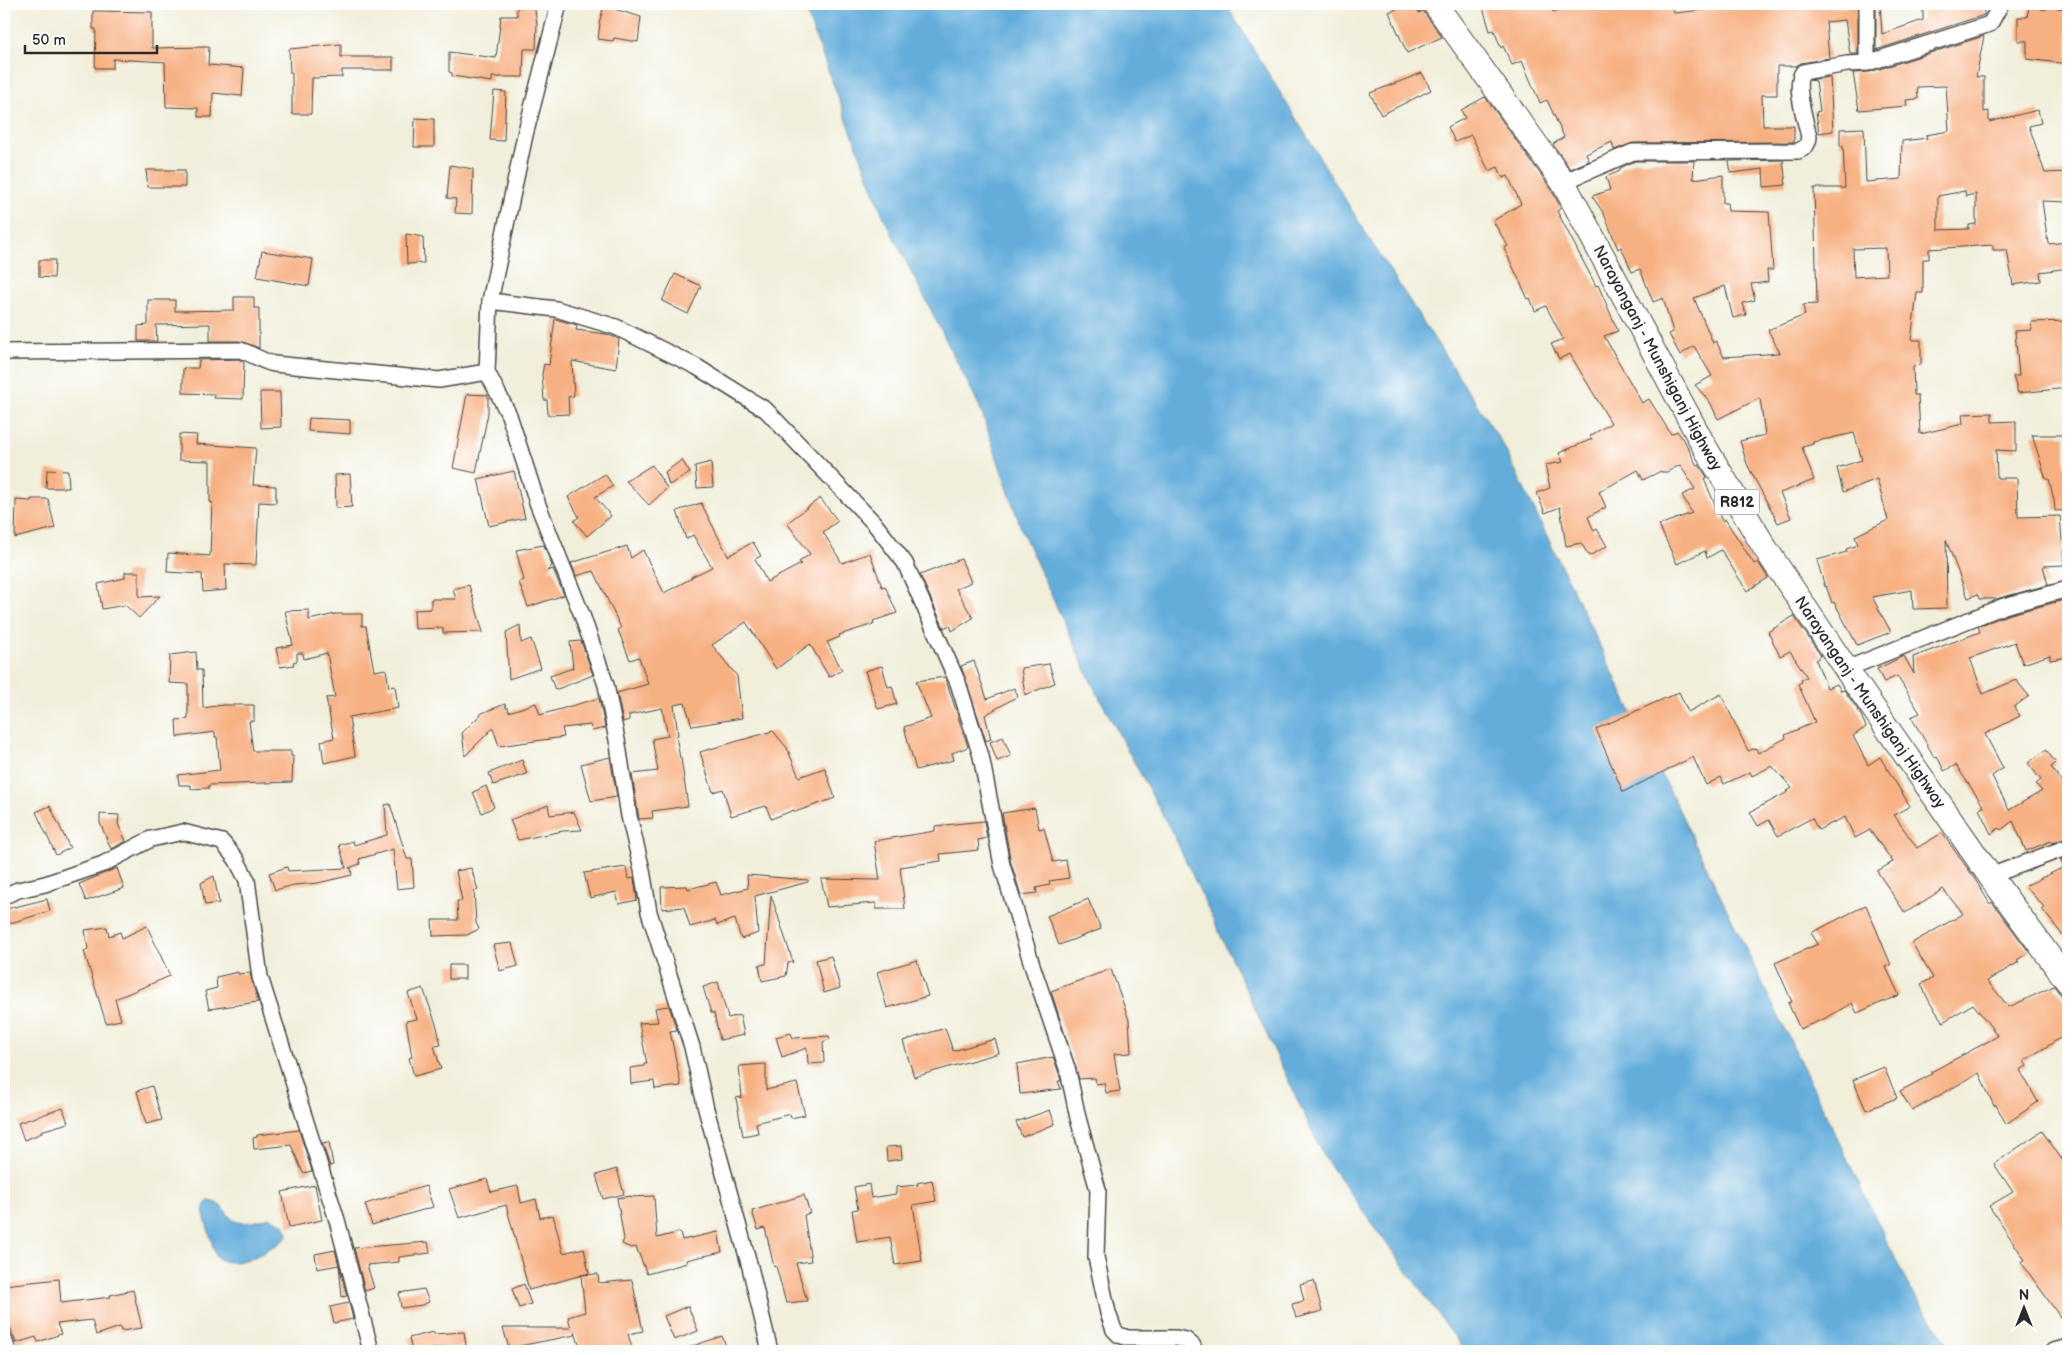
<svg xmlns="http://www.w3.org/2000/svg" width="2072" height="1355" font-family="'Balsamiq Sans',sans-serif">
<style>
.water{fill:#63addb;stroke:#476c83}
.building{fill:#f7b082;fill-rule:evenodd}
.lines{fill:none;stroke-linecap:round;stroke-linejoin:round}
.street-casing{stroke:#494845;stroke-width:18}
.primary-casing{stroke:#494845;stroke-width:26}
.street{stroke:#fff;stroke-width:15}
.primary{stroke:#fff;stroke-width:24}
.labels{text-anchor:middle;dominant-baseline:central;stroke-width:4;stroke-linejoin:round;paint-order:stroke}
.shield{fill:#fff;stroke:#6b6b6b;stroke-width:1}
.shield-label{font-size:15px;font-weight:bold;fill:#2b2b2b}
.street-label{font-size:16px;fill:#2b2b2b;stroke:#fff}
</style>
<rect width="100%" height="100%" fill="#fff"/>
<filter id="ink" filterUnits="userSpaceOnUse"><feTurbulence type="fractalNoise" baseFrequency=".02" numOctaves="2"/><feDisplacementMap in="SourceGraphic" scale="10" xChannelSelector="R" yChannelSelector="G"/><feConvolveMatrix kernelMatrix="1 2 1 2 8 2 1 2 1" color-interpolation-filters="sRGB"/></filter>
<filter id="wash" filterUnits="userSpaceOnUse"><feTurbulence type="fractalNoise" baseFrequency=".0096" numOctaves="4" result="noise"/><feDisplacementMap in="SourceGraphic" scale="20" xChannelSelector="R" yChannelSelector="G"/><feGaussianBlur stdDeviation="1.12" result="paint"/><feColorMatrix in="noise" values="0 0 0 0 0 0 0 0 0 0 0 0 0 0 0 0 0 1.4 0 .05"/><feComposite in="paint" operator="in"/></filter>
<g filter="url(#wash)">
<rect width="100%" height="100%" fill="#f1eeda"/>
<g class="water">
<polygon points="803,4 1226,4 1370,240 1502,443 1909,1287 1953,1351 1465,1351 1324,1157 1176,840 1091,682 1022,531 979,405 884,218"/>
<path d="M 209,1201 C 221,1203 223,1209 231,1218 C 239,1227 259,1221 269,1217 L 284,1224 L 288,1233 L 287,1237 C 273,1250 233,1272 216,1257 L 203,1211 L 205,1204 Z"/>
</g>
<g id="blocks">
<g class="building">
<polygon points="517,4 534,4 537,24 536,49 524,49 523,77 492,77 492,82 452,76 452,73 449,72 449,52 496,58 501,16 517,16"/>
<polygon points="1408,4 1415,4 1419,13 1423,11 1442,37 1407,53 1389,12"/>
<polygon points="1482,4 1550,4 1553,12 1576,4 1672,4 1674,13 1713,9 1712,4 1812,4 1812,6 1847,7 1847,4 1858,4 1858,54 1850,54 1845,20 1826,22 1829,58 1801,63 1796,66 1777,66 1777,95 1762,95 1763,126 1794,126 1794,142 1633,143 1614,150 1612,142 1586,154 1589,161 1570,169 1553,144 1564,137 1547,100 1540,103 1522,61 1512,65 1503,46 1501,48 1494,30 1490,31"/>
<polygon points="1876,4 1880,4 1882,34 1923,20 1923,5 1984,4 1984,15 1876,50"/>
<polygon points="604,6 641,17 638,42 614,38 613,41 598,39 600,24 599,23"/>
<polygon points="2029,7 2046,10 2046,7 2068,9 2068,64 2027,59 2027,41 2018,41 2018,17 2027,17"/>
<polygon points="93,11 152,12 152,48 209,47 208,65 244,68 242,96 213,93 212,117 198,117 198,108 166,107 165,62 113,59 113,68 95,68 96,29 93,29"/>
<path d="M 1984,36 L 1976,77 L 1984,77 L 1984,112 L 1989,111 L 1989,122 L 2038,110 L 2041,123 L 2029,126 L 2045,173 L 2068,172 L 2068,202 L 2042,201 L 2048,244 L 2068,242 L 2068,268 L 2040,272 L 2041,281 L 2013,285 L 2007,250 L 1993,250 L 1993,245 L 1929,249 L 1929,259 L 1923,259 L 1923,293 L 1917,293 L 1911,340 L 1921,340 L 1921,365 L 1913,366 L 1914,395 L 1918,395 L 1920,434 L 1963,424 L 1962,414 L 1992,413 L 1992,422 L 2016,421 L 2016,451 L 1996,450 L 1997,478 L 2017,478 L 2018,517 L 2060,516 L 2064,565 L 2043,566 L 2048,585 L 1996,599 L 1980,599 L 1978,594 L 1968,598 L 1946,540 L 1947,608 L 1913,609 L 1912,590 L 1872,597 L 1891,632 L 1857,645 L 1834,602 L 1832,603 L 1826,586 L 1825,587 L 1817,560 L 1847,552 L 1846,549 L 1858,545 L 1855,536 L 1888,520 L 1877,479 L 1843,492 L 1837,468 L 1862,460 L 1854,433 L 1813,442 L 1813,444 L 1802,447 L 1814,480 L 1780,493 L 1791,518 L 1778,523 L 1747,464 L 1740,441 L 1765,435 L 1760,398 L 1718,419 L 1710,402 L 1695,385 L 1712,376 L 1694,346 L 1680,355 L 1669,334 L 1673,332 L 1663,298 L 1653,302 L 1640,269 L 1632,272 L 1621,247 L 1618,249 L 1604,214 L 1592,196 L 1610,190 L 1606,177 L 1620,171 L 1620,168 L 1635,161 L 1694,161 L 1693,179 L 1723,175 L 1723,203 L 1727,203 L 1728,211 L 1769,212 L 1773,270 L 1767,270 L 1768,282 L 1751,284 L 1755,300 L 1743,303 L 1746,315 L 1733,318 L 1725,286 L 1694,298 L 1713,343 L 1716,341 L 1724,357 L 1780,353 L 1768,330 L 1805,315 L 1803,305 L 1817,304 L 1814,188 L 1845,188 L 1843,146 L 1840,146 L 1840,129 L 1864,128 L 1866,182 L 1901,179 L 1902,141 L 1927,138 L 1926,135 L 1949,131 L 1946,86 L 1917,87 L 1918,99 L 1906,100 L 1907,106 L 1859,110 L 1853,73 L 1870,72 ZM 1965,191 L 1966,196 L 1976,194 L 1976,224 L 1969,225 L 1969,229 L 1938,230 L 1938,196 ZM 1886,248 L 1887,275 L 1854,277 L 1853,249 Z"/>
<polygon points="341,44 341,57 393,57 393,70 342,70 342,77 312,78 311,114 292,114 292,73 290,73 289,49"/>
<polygon points="1422,73 1431,90 1381,115 1370,93"/>
<polygon points="1830,77 1833,131 1819,133 1816,112 1820,111 1816,81 1809,80"/>
<polygon points="494,91 506,92 504,141 490,140"/>
<polygon points="1485,97 1551,189 1561,208 1557,211 1596,286 1598,285 1618,331 1604,336 1642,403 1649,399 1671,434 1677,431 1685,442 1697,466 1699,465 1707,477 1704,479 1722,521 1725,519 1754,564 1758,562 1768,578 1747,591 1721,550 1707,558 1705,551 1677,564 1659,525 1692,513 1682,495 1695,489 1680,465 1667,472 1661,472 1661,471 1643,480 1638,470 1599,492 1606,507 1588,517 1594,531 1597,529 1607,546 1589,556 1581,543 1566,546 1560,507 1545,513 1537,493 1550,488 1545,465 1563,462 1559,453 1592,439 1590,436 1611,423 1570,354 1559,359 1551,344 1563,339 1546,306 1535,311 1530,298 1528,299 1504,248 1508,246 1493,221 1521,204 1508,176 1503,178 1498,167 1489,171 1471,135 1455,142 1448,127 1465,118 1461,110"/>
<polygon points="415,118 434,119 434,147 414,147"/>
<polygon points="1783,160 1786,185 1764,187 1763,169 1731,173 1729,161"/>
<polygon points="450,165 473,169 472,214 455,213 456,199 447,198"/>
<polygon points="146,170 185,170 185,187 148,187"/>
<polygon points="406,234 423,237 424,263 407,264"/>
<polygon points="262,251 313,259 309,286 257,277"/>
<polygon points="39,260 55,260 54,278 39,277"/>
<polygon points="675,274 701,286 688,314 662,301"/>
<polygon points="234,297 254,297 254,308 259,308 259,348 240,341 210,341 210,324 156,325 157,341 138,341 138,326 148,325 148,300 175,300 175,311 234,310"/>
<polygon points="555,319 577,325 576,330 606,334 619,339 616,369 572,361 574,396 568,397 569,414 548,415 547,400 544,400 542,374 544,364 549,365"/>
<polygon points="2068,321 2068,336 2065,336 2068,388 2018,393 2013,376 2019,376 2015,331 2032,330 2031,322"/>
<polygon points="238,359 244,362 243,399 214,398 214,394 183,393 183,368 198,368 199,360"/>
<polygon points="260,392 280,392 281,427 261,428"/>
<polygon points="467,394 488,395 488,413 476,473 453,468"/>
<polygon points="309,418 350,420 350,434 308,431"/>
<polygon points="179,434 197,435 196,444 256,448 253,485 276,486 276,503 259,502 256,565 225,564 226,590 203,592 202,574 167,572 168,553 210,556 212,502 210,502 210,461 179,460"/>
<polygon points="2032,435 2065,435 2065,467 2068,466 2068,510 2055,511 2054,500 2049,479 2046,479"/>
<polygon points="682,460 690,473 669,485 665,472"/>
<polygon points="711,462 713,487 697,488 695,466"/>
<polygon points="652,465 667,488 649,505 626,481"/>
<polygon points="47,470 68,471 69,488 46,488"/>
<polygon points="514,471 525,518 489,526 478,479"/>
<polygon points="350,474 352,507 336,508 335,475"/>
<polygon points="605,474 613,486 595,497 611,516 587,536 574,521 579,517 568,497"/>
<polygon points="820,498 838,521 823,532 842,563 870,553 882,587 885,586 897,613 873,621 874,624 839,635 840,637 827,642 842,670 829,677 810,644 776,669 746,622 712,645 737,676 742,718 692,726 685,703 674,705 678,735 676,736 680,758 681,758 688,806 652,811 653,818 639,819 632,774 658,771 652,739 668,736 662,708 629,715 629,720 623,722 617,693 648,684 639,657 630,660 618,630 621,628 594,571 576,576 571,563 627,546 631,558 643,550 664,593 692,578 691,577 712,567 693,535 686,539 677,511 701,503 728,556 753,542 761,556 755,559 767,582 801,564 799,562 810,554 787,523"/>
<polygon points="31,499 48,499 55,528 15,538 16,500 31,501"/>
<polygon points="544,545 552,566 547,571 553,569 564,595 528,607 519,582 524,580 516,550"/>
<polygon points="961,559 971,582 956,589 973,618 952,631 950,625 944,628 920,575"/>
<polygon points="125,572 139,572 139,597 160,596 139,618 125,605 102,609 98,584 125,578"/>
<polygon points="469,585 483,632 443,633 443,628 415,629 414,610 431,609 431,599 456,599 453,589"/>
<polygon points="2068,599 2068,657 2050,660 2050,655 2023,664 2015,642 1970,658 1983,694 2016,680 2029,696 2014,707 2020,716 1985,734 2003,768 1992,776 2009,810 2042,791 2036,784 2041,780 2028,763 2046,750 2056,763 2051,767 2068,789 2068,838 2052,843 2051,841 2026,851 2013,821 2001,830 1999,828 1991,834 1979,809 1984,807 1956,765 1944,771 1937,756 1934,757 1924,739 1911,717 1920,713 1897,676 1884,682 1877,669 1904,656 1914,674 1913,657 1980,632 1978,626 2007,615"/>
<polygon points="309,610 309,620 335,614 362,614 362,626 366,626 374,671 386,669 389,687 395,686 398,708 349,717 355,756 324,763 321,741 334,738 326,698 335,697 327,653 304,659 303,653 297,653 297,661 293,662 294,665 280,667 276,648 293,645 285,611"/>
<polygon points="1794,616 1821,656 1816,660 1827,688 1837,684 1841,691 1844,690 1860,713 1866,727 1853,736 1868,765 1880,757 1910,806 1894,815 1917,848 1942,833 1973,876 1990,904 1992,902 2029,952 2017,960 2019,962 1987,981 2009,1007 2054,986 2068,1004 2068,1033 2024,1061 2027,1066 2020,1070 2038,1102 2006,1124 1996,1105 1994,1106 1979,1073 1912,1111 1900,1091 1932,1074 1931,1072 1998,1036 1973,1004 1943,1022 1930,1003 1921,984 1933,978 1912,943 1963,914 1943,889 1905,913 1877,871 1893,862 1870,830 1855,838 1845,817 1818,830 1812,818 1778,836 1769,820 1758,826 1750,812 1788,792 1787,791 1792,788 1772,766 1752,776 1750,772 1724,784 1721,777 1706,785 1693,757 1623,792 1596,729 1679,692 1688,712 1721,694 1748,751 1756,748 1758,753 1786,738 1785,735 1815,722 1798,684 1802,682 1801,680 1807,677 1790,651 1780,656 1768,632"/>
<polygon points="520,625 521,643 531,639 541,668 509,679 506,632"/>
<polygon points="581,641 593,675 555,690 550,676 573,668 570,642"/>
<polygon points="196,652 197,670 202,670 203,708 223,705 254,705 254,721 249,721 253,751 291,751 291,756 293,756 292,782 209,785 209,788 191,789 191,785 179,785 178,775 220,770 217,737 215,737 215,732 177,737 176,720 188,719 188,684 169,683 170,655"/>
<polygon points="974,661 987,699 1014,688 1018,696 985,715 991,739 986,741 961,666"/>
<polygon points="1049,664 1055,683 1025,695 1021,668"/>
<polygon points="882,666 888,687 892,686 897,704 878,709 865,671"/>
<polygon points="945,677 968,747 952,753 954,760 916,770 904,727 931,718 916,681"/>
<polygon points="599,698 605,728 592,731 590,725 562,728 564,737 499,746 493,728 465,756 462,733 482,713 505,704 506,708 508,708 509,712 536,703 540,715"/>
<polygon points="773,731 787,748 799,777 825,768 835,798 795,812 794,810 771,819 766,806 731,816 723,789 713,792 700,752"/>
<polygon points="1003,737 1011,756 997,761 990,742"/>
<polygon points="610,757 617,797 591,801 581,764"/>
<polygon points="522,760 527,774 493,785 489,773"/>
<polygon points="486,786 494,807 482,813 473,792"/>
<polygon points="390,804 407,859 412,859 414,887 397,889 393,849 359,859 360,864 349,868 351,868 352,875 318,883 294,885 275,890 269,873 287,867 288,871 346,868 339,845 353,841 354,845 387,835 385,805"/>
<polygon points="548,805 550,815 574,812 582,830 563,831 518,840 510,820"/>
<polygon points="50,806 70,848 56,855 36,812"/>
<polygon points="1035,808 1039,829 1044,828 1053,862 1066,860 1069,878 1049,881 1050,885 1036,888 1037,893 1021,895 1011,863 1002,813"/>
<polygon points="100,814 119,815 118,824 126,841 111,849 100,823"/>
<polygon points="984,821 987,838 978,840 979,850 940,854 941,861 900,867 905,909 876,909 876,903 827,907 821,879 880,880 874,841 935,831 935,826"/>
<polygon points="2068,857 2068,942 2042,909 2045,908 2025,886 2064,867 2060,860"/>
<polygon points="626,867 628,879 634,878 637,900 619,904 616,892 590,898 584,873"/>
<polygon points="117,868 124,888 86,901 79,884"/>
<polygon points="471,868 478,890 474,891 476,923 479,929 467,935 433,936 432,920 458,920 457,901 462,901 456,871"/>
<polygon points="747,875 808,880 808,882 755,896 758,933 741,939 735,919 717,925 715,920 690,927 684,907 662,909 661,887 687,886 688,889 716,882 721,895 748,888"/>
<polygon points="214,876 219,903 205,905 201,883"/>
<polygon points="771,895 793,962 788,963 786,976 762,981 759,965 766,964"/>
<polygon points="47,899 50,911 4,925 4,912 14,906 15,907"/>
<polygon points="1088,899 1101,929 1059,945 1047,916"/>
<polygon points="1866,905 1891,965 1886,967 1899,995 1857,1013 1852,1003 1826,1018 1800,1029 1788,1003 1792,1002 1775,963 1818,944 1811,933"/>
<polygon points="147,926 170,976 115,999 121,1020 106,1023 84,951 88,949 85,930 107,927 109,936 120,932 122,938"/>
<polygon points="512,943 518,966 500,971 493,945"/>
<polygon points="831,956 840,988 824,993 816,960"/>
<polygon points="917,960 928,996 887,1008 877,972"/>
<rect x="449" y="965" width="16" height="14"/>
<polygon points="1111,969 1129,1020 1131,1053 1114,1054 1120,1091 1106,1093 1104,1083 1096,1084 1095,1078 1079,1079 1051,991"/>
<polygon points="238,972 238,974 250,973 258,1002 209,1009 205,991 217,988 216,977"/>
<polygon points="718,982 728,1018 740,1015 744,1035 720,1040 714,1013 711,1013 703,987"/>
<polygon points="423,988 437,1027 441,1045 434,1046 441,1069 414,1076 409,1058 412,1057 406,1021 417,1019 408,993"/>
<polygon points="669,1006 677,1030 670,1031 681,1086 655,1089 654,1081 631,1084 630,1068 644,1066 644,1064 647,1064 639,1023 658,1022 655,1008"/>
<polygon points="945,1028 953,1051 995,1039 999,1053 914,1077 903,1041"/>
<polygon points="791,1033 793,1038 829,1036 830,1039 823,1042 824,1063 808,1064 807,1048 782,1057 776,1037"/>
<polygon points="1053,1057 1059,1073 1061,1081 1058,1081 1061,1089 1020,1094 1017,1064"/>
<polygon points="766,1064 766,1090 797,1083 805,1115 791,1118 790,1114 756,1123 758,1133 743,1136 736,1098 742,1097 739,1066"/>
<polygon points="1884,1067 1897,1098 1866,1110 1853,1080"/>
<polygon points="152,1086 162,1120 146,1124 137,1091"/>
<polygon points="63,1108 68,1123 41,1131 42,1133 24,1140 18,1123"/>
<polygon points="1050,1110 1055,1124 1022,1137 1016,1122"/>
<polygon points="299,1130 312,1171 303,1173 291,1145 254,1149 253,1138 257,1137 257,1135"/>
<polygon points="2042,1131 2063,1161 2068,1158 2068,1328 2021,1262 2025,1260 1989,1206 2013,1192 1994,1164"/>
<polygon points="329,1142 333,1165 330,1166 322,1143"/>
<polygon points="901,1146 902,1159 887,1161 886,1147"/>
<polygon points="617,1169 624,1194 603,1199 596,1175"/>
<polygon points="487,1179 491,1192 518,1186 521,1203 536,1199 540,1218 553,1215 563,1253 584,1248 589,1273 529,1290 506,1205 459,1218 449,1189"/>
<polygon points="932,1180 936,1201 913,1205 922,1261 895,1265 890,1237 857,1242 852,1210 858,1209 854,1187 869,1184 871,1198 896,1194 896,1187 918,1185 917,1183"/>
<polygon points="315,1185 322,1220 289,1227 282,1192"/>
<polygon points="426,1186 433,1207 372,1225 365,1204"/>
<polygon points="804,1195 810,1213 804,1215 811,1261 796,1263 807,1301 786,1303 776,1266 774,1267 765,1228 758,1230 752,1211"/>
<polygon points="631,1196 631,1197 654,1196 657,1238 680,1232 682,1240 718,1232 722,1252 686,1260 687,1263 647,1274 636,1247 631,1248 622,1244 624,1239 617,1198"/>
<polygon points="428,1242 430,1253 399,1257 399,1262 367,1265 374,1288 365,1291 354,1248"/>
<polygon points="335,1250 347,1296 342,1297 339,1265 317,1269 315,1254"/>
<polygon points="598,1274 599,1283 632,1280 643,1331 628,1334 633,1351 581,1351 575,1332 575,1335 509,1348 503,1328 571,1328 568,1317 585,1312 581,1275"/>
<polygon points="59,1279 61,1303 111,1297 110,1295 133,1290 142,1328 121,1331 120,1327 96,1335 92,1320 57,1324 61,1334 38,1342 36,1337 16,1343 4,1310 4,1285"/>
<polygon points="1314,1281 1322,1311 1296,1318 1292,1304 1304,1301 1300,1284"/>
<polygon points="524,1284 531,1304 519,1308 512,1289"/>
<polygon points="424,1289 429,1302 422,1305 401,1308 399,1293"/>
<polygon points="349,1303 353,1319 334,1323 330,1307"/>
<polygon points="688,1306 698,1331 674,1340 664,1316"/>
<polygon points="433,1332 434,1334 464,1332 466,1346 432,1349 433,1351 412,1351 409,1338"/>
<polygon points="722,1336 728,1351 684,1351 684,1349"/>
</g>
</g>
</g>
<g filter="url(#ink)">
<use href="#blocks" fill-opacity="0" stroke="#494845" stroke-width="1"/>
<g class="lines">
<g class="street-casing">
<g id="street">
<polyline points="1867,63 1867,4"/>
<path d="M 1563,182 L 1633,152 L 1798,151 C 1805,148 1808,145 1809,137 C 1806,122 1793,84 1803,72 L 1847,64 L 1867,63 L 1990,24 L 2001,4"/>
<polyline points="490,301 525,135 559,4"/>
<path d="M 4,352 L 240,350 C 253,354 261,361 274,364 L 439,380 L 487,372 L 490,301 L 556,309 L 616,327 L 697,367 L 766,410 L 874,523 L 905,563 L 958,683 L 981,756 L 1002,865 L 1033,968 L 1068,1071 L 1078,1118 L 1098,1190 L 1096,1257 L 1108,1313 L 1114,1330 L 1119,1335 L 1128,1338 L 1176,1338 L 1186,1340 L 1193,1346 L 1195,1351"/>
<polyline points="487,372 509,415 538,505 582,615 606,685 618,745 629,816 642,870 649,912 692,1047 706,1109 750,1267 770,1351"/>
<polyline points="1846,669 2004,606 2068,589"/>
<polyline points="1990,876 2068,847"/>
<polyline points="4,896 18,890 45,884 103,864 151,839 183,832 222,842 236,859 247,880 260,977 337,1220 371,1351"/>
<polyline points="4,1339 8,1351"/>
<polyline points="2054,1351 2068,1347"/>
</g>
</g>
<g class="primary-casing">
<g id="primary">
<path id="s1" d="M 1435,4 L 1563,182 L 1703,444 L 1765,548 L 1846,669 L 1990,876 L 2068,982"/>
</g>
</g>
<use href="#street" class="street"/>
<use href="#primary" class="primary"/>
</g>
</g>
<g class="labels">
<rect class="shield" x="1714.5" y="489.5" width="45" height="25" rx="4"/>
<g class="shield-label">
<text x="1737" y="502">R812</text>
</g>
<g class="street-label">
<text stroke="none"><textPath href="#s1" startOffset="419">Narayanganj - Munshiganj Highway</textPath></text>
<text stroke="none"><textPath href="#s1" startOffset="824">Narayanganj - Munshiganj Highway</textPath></text>
</g>
</g>
<rect width="2072" height="1355" fill="none" stroke="#fff" stroke-width="20"/>
<g transform="translate(2024 1308)" stroke="#ffffff" stroke-width="4" paint-order="stroke">
<path d="M0-4L9 19L0 12L-9 19Z" fill="#2b2b2b"/>
<text y="-8" font-size="14" font-weight="bold" text-anchor="middle" fill="#2b2b2b">N</text>
</g>
<path d="M25 45v8h132v-8" fill="none" stroke="#2b2b2b" stroke-width="2.5"/>
<text x="32" y="45" font-size="15" fill="#2b2b2b" stroke="#ffffff" stroke-width="4" paint-order="stroke">50 m</text>
</svg>
